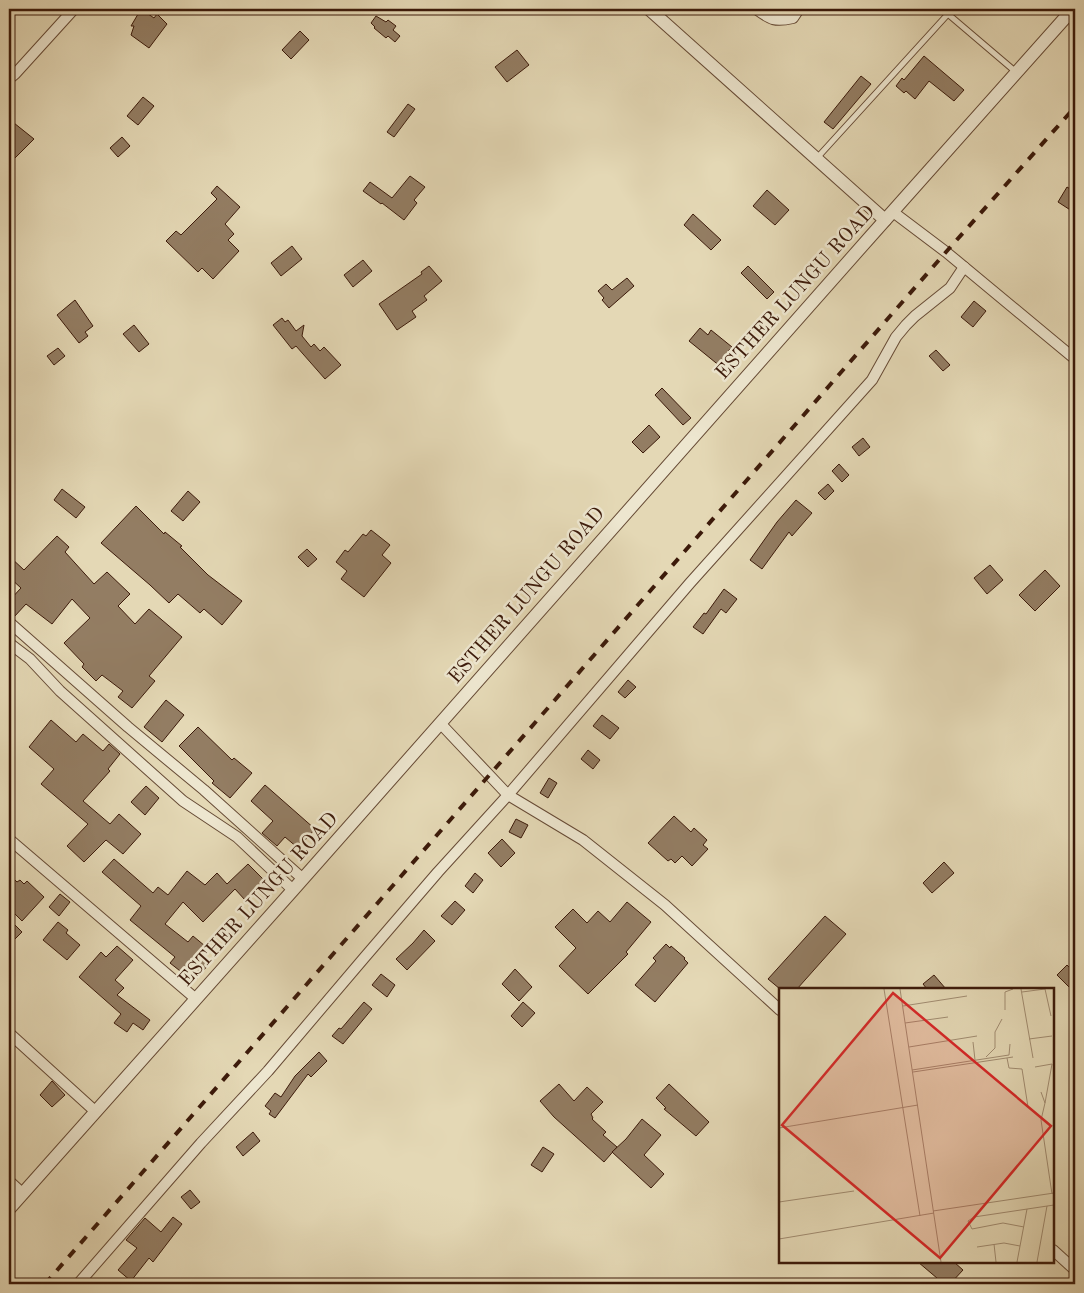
<svg xmlns="http://www.w3.org/2000/svg" width="1084" height="1293" font-family="'Old Standard TT',serif">
<style>
.building{fill:#937d63;stroke:#3c1a0a}
.lines{fill:none;stroke-linecap:round;stroke-linejoin:round}
.service-casing{stroke:#664a35;stroke-width:7}
.minor-casing{stroke:#664a35;stroke-width:12}
.tertiary-casing{stroke:#664a35;stroke-width:14}
.service{stroke:#ede6cf;stroke-width:5}
.minor{stroke:#ede6cf;stroke-width:10}
.tertiary{stroke:#ede6cf;stroke-width:12}
.rail{stroke:#3c1a0a;stroke-width:4;stroke-dasharray:9 9;stroke-linecap:butt}
.labels{text-anchor:middle;dominant-baseline:central;stroke-width:5;stroke-linejoin:round;paint-order:stroke}
.street-label{font-size:20px;fill:#3c1a0a;stroke:#ede6cf}
.inset-road{fill:none;stroke:#a18c71;stroke-width:1}
.view{fill:#d62828;fill-opacity:0.15;stroke:#d62828;stroke-width:2.5}
.inset-edge{fill:none;stroke:#3c1a0a;stroke-width:2.5}
</style>
<rect width="100%" height="100%" fill="#e4d8b5"/>
<filter id="stains"><feTurbulence type="fractalNoise" baseFrequency=".004" numOctaves="4"/><feColorMatrix values="0 0 0 0 .2 0 0 0 0 .09 0 0 0 0 .02 0 0 0 .5 -.17"/></filter>
<radialGradient id="worn" r=".72"><stop offset=".6" stop-color="#630" stop-opacity="0"/><stop offset="1" stop-color="#630" stop-opacity=".3"/></radialGradient>
<g class="building">
<polygon points="141,9 154,18 157,14 167,24 149,48 131,35 134,26 131,26"/>
<polygon points="376,16 386,22 388,20 396,26 393,30 400,36 395,42 388,36 386,38 374,28 375,27 371,23"/>
<polygon points="300,31 309,40 291,59 282,50"/>
<polygon points="517,50 529,65 507,82 495,67"/>
<polygon points="924,56 964,90 954,101 929,81 915,99 906,91 904,93 896,86 902,78 904,80"/>
<polygon points="861,76 871,84 833,129 824,122"/>
<polygon points="143,97 154,106 138,125 127,116"/>
<polygon points="408,104 415,109 394,137 387,132"/>
<polygon points="9,119 34,139 9,164"/>
<polygon points="122,137 130,146 118,157 110,148"/>
<polygon points="410,176 425,187 414,200 417,203 404,220 382,203 381,204 363,191 370,182 392,198"/>
<polygon points="217,186 240,207 225,224 234,234 228,240 239,251 213,279 202,268 198,272 166,241 176,231 181,235 217,199 211,193"/>
<polygon points="1067,187 1075,192 1075,213 1058,202"/>
<polygon points="767,190 789,210 775,225 753,206"/>
<polygon points="693,214 721,240 711,250 684,225"/>
<polygon points="292,246 302,259 281,276 271,263"/>
<polygon points="363,260 372,271 353,287 344,275"/>
<polygon points="429,266 442,281 424,296 427,300 412,311 416,317 397,330 379,304 422,274 421,272"/>
<polygon points="748,266 774,292 767,299 741,273"/>
<polygon points="627,278 634,286 609,308 602,300 604,298 598,291 606,284 612,290"/>
<polygon points="75,300 93,326 85,332 88,336 79,343 57,315"/>
<polygon points="974,301 986,311 973,327 961,317"/>
<polygon points="282,318 285,322 288,320 296,331 304,325 302,336 311,347 314,344 320,351 324,347 341,365 325,379 296,346 292,349 273,325"/>
<polygon points="134,325 149,344 139,352 123,334"/>
<polygon points="700,328 708,335 711,330 732,347 728,351 736,358 726,371 689,341"/>
<polygon points="58,348 65,356 54,365 47,356"/>
<polygon points="936,350 950,365 943,371 929,356"/>
<polygon points="662,388 691,418 683,425 655,395"/>
<polygon points="649,425 660,437 643,453 632,442"/>
<polygon points="863,438 870,447 859,456 852,447"/>
<polygon points="839,464 849,475 842,482 832,471"/>
<polygon points="828,484 834,491 825,500 818,493"/>
<polygon points="62,489 85,507 76,518 54,500"/>
<polygon points="188,491 200,502 183,521 171,511"/>
<polygon points="796,500 812,513 792,536 789,532 762,569 750,560 777,522"/>
<polygon points="136,506 164,534 165,532 182,546 180,547 208,575 242,601 222,625 204,609 200,613 178,594 169,603 150,585 101,543"/>
<polygon points="371,530 390,545 382,555 391,563 364,597 341,579 347,571 336,562 345,550 348,552 363,534 366,536"/>
<polygon points="57,536 69,547 65,552 94,584 107,572 130,594 118,606 135,624 149,609 182,637 149,676 155,681 132,708 118,697 123,691 102,675 96,681 82,667 84,664 64,643 90,618 72,599 52,624 26,604 14,617 9,612 9,601 21,588 9,577 9,556 24,570"/>
<polygon points="307,549 317,559 308,567 298,557"/>
<polygon points="990,565 1003,580 987,594 974,578"/>
<polygon points="1045,570 1060,586 1035,611 1019,595"/>
<polygon points="724,589 737,599 726,613 721,609 703,634 693,627 704,613 706,614"/>
<polygon points="628,680 636,687 625,698 618,692"/>
<polygon points="166,700 184,715 162,742 144,727"/>
<polygon points="602,715 619,728 610,739 593,726"/>
<polygon points="51,720 76,742 83,734 103,751 109,744 120,754 108,769 110,771 83,801 110,824 119,814 141,834 123,854 106,840 84,862 67,846 88,824 41,784 54,769 29,747"/>
<polygon points="198,727 232,760 234,758 252,773 230,798 212,783 214,781 179,746"/>
<polygon points="588,750 600,760 593,769 581,759"/>
<polygon points="549,778 557,783 548,798 540,793"/>
<polygon points="265,785 315,829 298,848 285,837 277,846 262,833 273,821 251,801"/>
<polygon points="146,786 159,798 145,815 131,802"/>
<polygon points="674,816 691,832 694,828 707,840 703,845 708,849 692,866 682,856 675,863 671,859 668,861 648,843"/>
<polygon points="516,819 528,825 521,838 509,832"/>
<polygon points="502,839 515,853 501,867 488,853"/>
<polygon points="114,859 153,893 158,887 168,895 187,871 205,885 217,873 227,884 248,864 265,881 245,900 235,889 203,922 183,902 165,924 188,942 193,936 205,946 197,956 208,965 194,982 170,963 175,957 130,920 141,906 102,872"/>
<polygon points="944,862 954,873 932,893 923,883"/>
<polygon points="475,873 483,880 473,893 465,886"/>
<polygon points="9,874 17,882 20,880 24,884 27,881 44,897 22,921 9,908"/>
<polygon points="60,894 70,902 59,916 49,907"/>
<polygon points="455,901 465,910 452,925 441,916"/>
<polygon points="627,902 651,922 626,952 628,954 588,994 559,966 576,948 555,927 573,909 587,923 598,911 610,922"/>
<polygon points="825,916 846,934 797,989 780,989 768,979"/>
<polygon points="58,922 68,930 66,933 80,945 67,960 43,940"/>
<polygon points="15,925 22,932 14,940 9,935 9,931"/>
<polygon points="424,930 435,941 407,970 396,959 413,943"/>
<polygon points="666,944 670,948 671,946 685,958 684,959 688,963 655,1002 635,985 656,961 653,958"/>
<polygon points="117,946 133,960 115,980 124,988 117,995 150,1020 143,1030 133,1023 127,1032 114,1023 121,1014 79,977 101,952 106,957"/>
<polygon points="1067,965 1075,973 1075,993 1057,975"/>
<polygon points="515,969 532,987 519,1001 502,984"/>
<polygon points="381,974 395,985 387,997 372,985"/>
<polygon points="934,975 946,989 927,989 923,984"/>
<polygon points="364,1002 372,1009 343,1044 332,1036 339,1028 341,1029"/>
<polygon points="523,1002 535,1013 522,1027 511,1016"/>
<polygon points="319,1052 327,1061 311,1077 308,1074 275,1118 269,1114 271,1111 265,1106 275,1093 281,1097 295,1076"/>
<polygon points="52,1081 65,1095 52,1107 40,1095"/>
<polygon points="559,1084 574,1101 587,1087 603,1102 591,1114 593,1118 592,1119 606,1132 603,1135 617,1147 604,1162 554,1117 540,1101"/>
<polygon points="669,1084 709,1122 696,1136 664,1109 666,1108 656,1098"/>
<polygon points="642,1119 661,1135 644,1155 664,1174 651,1188 612,1152 626,1139"/>
<polygon points="253,1132 260,1141 243,1156 236,1147"/>
<polygon points="543,1147 554,1154 542,1172 531,1165"/>
<polygon points="190,1190 200,1202 191,1209 181,1197"/>
<polygon points="173,1217 182,1224 153,1262 149,1258 131,1281 118,1270 137,1248 126,1240 145,1218 161,1232"/>
<polygon points="918,1262 954,1262 963,1270 950,1284 944,1284"/>
</g>
<g class="lines">
<g class="service-casing">
<g id="service">
<polyline points="942,9 1016,72"/>
<polyline points="817,158 948,14"/>
</g>
</g>
<g class="minor-casing">
<g id="minor">
<path d="M 756,9 C 771,20 775,22 793,18 L 799,9"/>
<polyline points="9,79 15,74 74,9"/>
<polyline points="893,212 946,252 1075,359"/>
<polyline points="9,622 128,727 204,790 303,879"/>
<polyline points="9,643 30,659 60,691 183,801 237,837 293,890"/>
<polyline points="440,723 508,795 583,840 665,905 780,1010"/>
<polyline points="9,839 196,999"/>
<polyline points="9,1033 96,1112"/>
<polyline points="9,1181 22,1193"/>
<polyline points="1053,1250 1075,1270"/>
<polyline points="78,1284 201,1143 268,1071 364,958 438,872 508,795 690,583 872,380 896,337 906,325 915,316 950,288 964,267"/>
</g>
</g>
<g class="tertiary-casing">
<g id="tertiary">
<polyline points="649,9 885,220"/>
<polyline points="9,1209 293,890 870,237 1073,9"/>
</g>
</g>
<use href="#service" class="service"/>
<use href="#minor" class="minor"/>
<use href="#tertiary" class="tertiary"/>
<polyline class="rail" points="45,1284 946,252 1075,107"/>
</g>
<g class="labels">
<g class="street-label">
<text transform="translate(796 293) rotate(-48)">ESTHER LUNGU ROAD</text>
<text transform="translate(527 596) rotate(-49)">ESTHER LUNGU ROAD</text>
<text transform="translate(259 900) rotate(-48)">ESTHER LUNGU ROAD</text>
</g>
</g>
<g transform="translate(779 988)">
<rect width="275" height="275" fill="#e4d8b5"/>
<path class="inset-road" d="M 105,1 L 141,228M 121,1 L 162,274M 242,1 L 254,70M 266,1 L 272,28M 243,4 L 266,1M 124,18 L 188,8M 226,22 L 226,4 L 234,1M 126,35 L 169,29M 250,51 L 273,48M 194,54 L 196,72M 130,59 L 198,48M 207,69 L 216,60 L 216,44 L 223,31M 228,70 L 230,80 L 243,81 L 249,119M 256,79 L 273,76 L 266,115M 133,82 L 230,67 L 231,56M 134,84 L 234,69M 262,104 L 266,115 L 262,132 L 273,206M 0,140 L 139,117M 0,214 L 75,203M 154,223 L 275,205M 245,239 L 224,235 L 193,241 L 189,233 L 195,229 L 275,217M 0,251 L 155,225M 215,256 L 217,274M 198,259 L 225,255 L 241,258M 238,274 L 248,221M 258,274 L 268,218"/>
<path class="view" d="M 114,5 L 272,138 L 161,270 L 3,137 Z"/>
<rect width="275" height="275" class="inset-edge"/>
</g>
<rect width="1084" height="1293" fill="none" stroke="#e4d8b5" stroke-width="30"/>
<rect x="10" y="10" width="1064" height="1273" fill="none" stroke="#3c1a0a" stroke-width="2.5"/>
<rect x="15" y="15" width="1054" height="1263" fill="none" stroke="#3c1a0a"/>
<rect width="100%" height="100%" filter="url(#stains)"/>
<rect width="100%" height="100%" fill="url(#worn)"/>
</svg>
